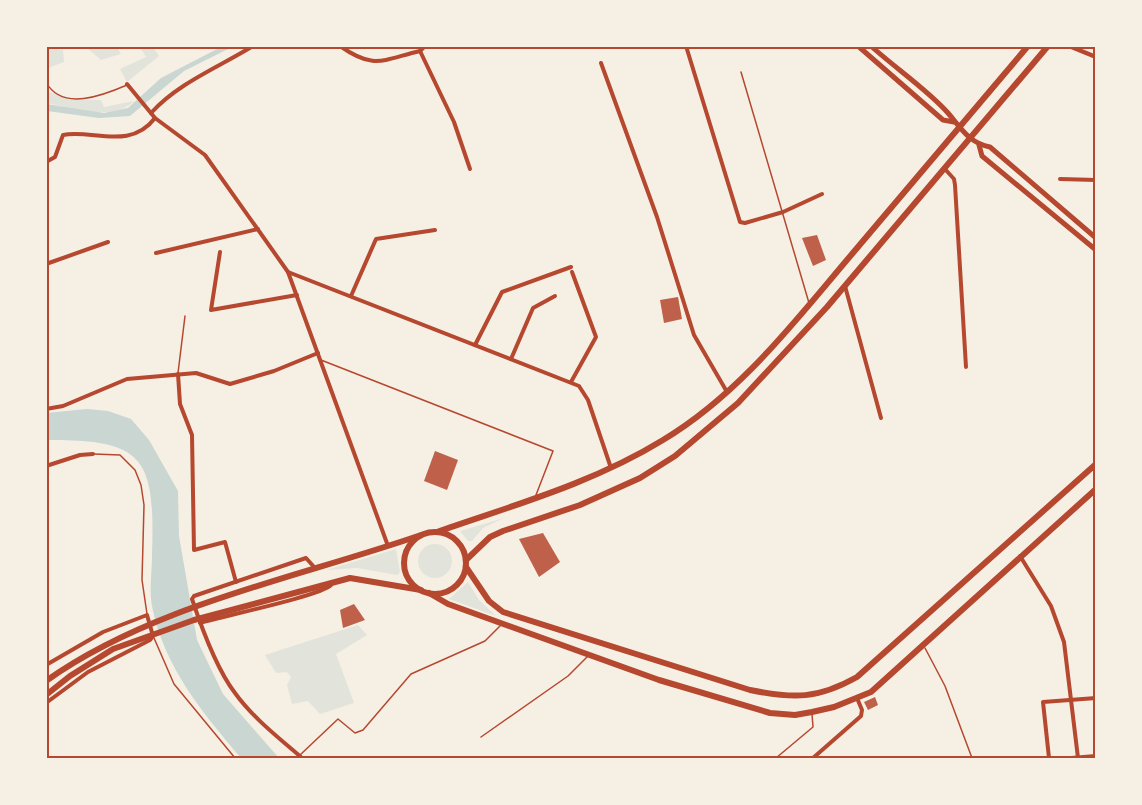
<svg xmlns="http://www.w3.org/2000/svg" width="1142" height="805" font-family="Commissioner,sans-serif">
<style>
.green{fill:#e2e4dc}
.water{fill:#c9d6d2}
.building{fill:#bf614a}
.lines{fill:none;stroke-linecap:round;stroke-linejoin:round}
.service{stroke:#b5482f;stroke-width:1.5}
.minor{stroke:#b5482f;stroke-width:4}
.tertiary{stroke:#b5482f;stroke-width:4.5}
.secondary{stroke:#b5482f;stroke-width:5}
.primary{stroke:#b5482f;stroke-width:6}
.trunk{stroke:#b5482f;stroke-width:6}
.neatline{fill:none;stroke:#b5482f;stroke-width:2}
</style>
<rect width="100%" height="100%" fill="#f6efe4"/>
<g class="green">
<polygon points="46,47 63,50 64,62 48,68"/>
<polygon points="86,47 117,47 121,54 101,60"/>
<polygon points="140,47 153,47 159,56 127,82 120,69 146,57"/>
<path d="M 50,92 L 69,99 L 101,100 L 104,107 L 134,101 C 113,122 72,108 47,103 L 47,95 Z"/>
<polygon points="504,518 483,528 472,541 468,541 460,531"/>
<circle cx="435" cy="561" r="17"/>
<polygon points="396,549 400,572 397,575 357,568 326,570"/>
<polygon points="468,582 479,600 496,616 449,599"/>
<polygon points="358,625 367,635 336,654 354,703 320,714 308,701 292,704 287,685 291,677 287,672 276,673 265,655"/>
</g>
<g class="water">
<polygon points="221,47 232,47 184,71 130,116 99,118 47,111 46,104 104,113 128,108 161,78"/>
<path d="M 87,409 L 108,411 L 131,419 L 149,440 L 178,491 L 179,536 L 197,640 L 223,694 L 279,758 L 241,758 C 202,712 164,667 152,606 C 149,589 152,573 152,556 C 155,460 147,439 47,440 L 46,413 Z"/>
</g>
<g class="building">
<polygon points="817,235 826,260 813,266 802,238"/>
<polygon points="678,297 682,319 664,323 660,300"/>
<polygon points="435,451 458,460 447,490 424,481"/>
<polygon points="543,533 560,562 539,577 519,539"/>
<polygon points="354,604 365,620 343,628 340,610"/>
<polygon points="875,697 878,705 868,710 864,702"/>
</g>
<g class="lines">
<g class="service">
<polyline points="741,72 809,303"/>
<path d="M 46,82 C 62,112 104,95 127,85"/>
<polyline points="321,360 553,451 536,495"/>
<polyline points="178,373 185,316"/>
<polyline points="94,454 120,455 135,470 141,485 144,505 142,580 147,614"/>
<polyline points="154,638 174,684 235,758"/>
<polyline points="925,648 945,686 972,758"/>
<polyline points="481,737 568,676 588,656"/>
<polyline points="300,755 338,719 355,733 363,730 411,674 485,641 500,626"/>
<polyline points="776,758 813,727 812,714"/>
</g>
<g class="minor">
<path d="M 340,46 C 374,70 382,60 420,51 L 425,46"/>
<polyline points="686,46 740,222 745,223 783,212 822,194"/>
<polyline points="420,51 454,122 470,169"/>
<polyline points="601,63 657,217 694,335 727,392"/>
<polyline points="127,84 155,118 205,155 288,272 388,546"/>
<path d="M 151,113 C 178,83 219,67 253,46"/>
<path d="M 46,162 L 55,157 L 63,135 C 92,129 130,151 155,118"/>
<polyline points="944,168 954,179 955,185 966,367"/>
<polyline points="1060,179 1096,180"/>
<polyline points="220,252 211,310 297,295"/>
<polyline points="156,253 258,229"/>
<polyline points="46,264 108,242"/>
<polyline points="288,272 579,386 588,400 611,468"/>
<polyline points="845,286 881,418"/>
<polyline points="351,296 376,239 435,230"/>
<polyline points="475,345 502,292 571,267"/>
<polyline points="511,359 533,308 555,296"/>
<polyline points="178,374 180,404 192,435 194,550 225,542 236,582"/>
<polyline points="571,382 596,337 572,272"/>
<polyline points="46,409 63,406 127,379 196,373 230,384 274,371 318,353"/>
<polyline points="46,466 80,455 93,454"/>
<polyline points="1020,556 1051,606 1064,642 1078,758"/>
<path d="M 200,623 C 223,616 320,596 331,585"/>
<polyline points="46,665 103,632 147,615 153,636 150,640 88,672 46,703"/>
<path d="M 302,758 C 279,738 253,718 235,693 C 218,671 201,626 192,599 L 194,596 L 306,558 L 315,568"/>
<polyline points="813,758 861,716 862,710 857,698"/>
<polyline points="1049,758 1043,702 1096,698"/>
<polyline points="1071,758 1096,756"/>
</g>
<polyline class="tertiary" points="1069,46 1096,57"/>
<g class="secondary">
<polyline points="858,46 943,120 954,122"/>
<path d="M 871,46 C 894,67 929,91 948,113 C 961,128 969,143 990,147 L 1096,238"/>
<polyline points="979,145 982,156 1096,250"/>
</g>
<g class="primary">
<path d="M 466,567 L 489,601 L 503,612 L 750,690 C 794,699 818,699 857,677 L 1096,464"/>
<polyline points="429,593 448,604 659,680 770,713 795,715 812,712 834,707 871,692 1096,489"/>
</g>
<g class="trunk">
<path d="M 437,532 C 514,505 593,483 663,440 C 740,394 795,321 852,254 C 911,184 970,115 1028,46"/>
<circle cx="435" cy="563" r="31"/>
<polyline points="466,560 490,537 503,531 580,505 640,478 675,456 738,403 827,307 1048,46"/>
<path d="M 46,681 C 153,605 297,578 421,535"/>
<polyline points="46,695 70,676 113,649 194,620 350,578 421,590"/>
</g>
</g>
<rect width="1142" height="805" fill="none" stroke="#f6efe4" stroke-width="96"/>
<rect x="48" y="48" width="1046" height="709" class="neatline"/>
</svg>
